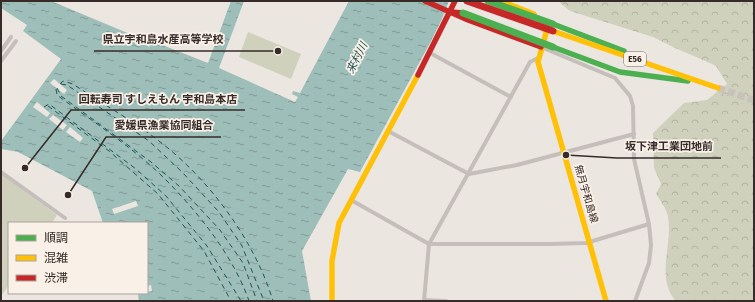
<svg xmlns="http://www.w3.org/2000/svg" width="755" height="302" font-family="'Fira Sans Condensed','Noto Sans JP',sans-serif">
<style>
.forest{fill:url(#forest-crowns)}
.pitch{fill:#cfd1bc}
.water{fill:url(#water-ripples)}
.pier{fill:#ece6e1}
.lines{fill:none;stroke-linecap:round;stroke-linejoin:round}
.ferry{stroke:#205554;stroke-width:1;stroke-dasharray:5 4;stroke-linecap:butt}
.highway-tunnel{stroke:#c8c1bc;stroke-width:7;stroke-dasharray:7 3.5;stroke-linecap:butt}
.street{stroke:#c5beba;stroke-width:4}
.fast{stroke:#4caf50;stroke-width:5.5}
.slow{stroke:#ffc107;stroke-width:5.5}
.jam{stroke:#c62828;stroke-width:5.5}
.fast-bridge{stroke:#4caf50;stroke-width:7}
.jam-bridge{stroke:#c62828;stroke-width:7}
.labels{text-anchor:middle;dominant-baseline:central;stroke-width:3.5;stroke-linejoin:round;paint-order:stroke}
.shield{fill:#f9f0e8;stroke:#706662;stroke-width:1}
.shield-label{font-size:9px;font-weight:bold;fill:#362b28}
.street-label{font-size:10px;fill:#362b28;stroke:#f9f0e8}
.water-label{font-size:11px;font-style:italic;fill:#205554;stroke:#f9f0e8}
.leader{fill:none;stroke:#362b28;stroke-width:1.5}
.callout-dot{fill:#362b28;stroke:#f9f0e8;stroke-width:1.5}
.callout-label{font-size:11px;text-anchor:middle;font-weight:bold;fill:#362b28;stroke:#f9f0e8;stroke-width:3.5;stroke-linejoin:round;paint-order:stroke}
</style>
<defs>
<pattern id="forest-crowns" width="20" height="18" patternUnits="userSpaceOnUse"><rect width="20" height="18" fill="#cfd1bc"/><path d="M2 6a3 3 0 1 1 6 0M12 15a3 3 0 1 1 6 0" fill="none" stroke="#b2b4a2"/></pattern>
<pattern id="water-ripples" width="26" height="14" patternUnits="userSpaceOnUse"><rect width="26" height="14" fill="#9ebeba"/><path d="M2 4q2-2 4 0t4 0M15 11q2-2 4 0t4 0" fill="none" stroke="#829b97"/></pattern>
</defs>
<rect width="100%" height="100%" fill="#ece6e1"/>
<path class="forest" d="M 558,1 L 754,1 L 754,301 L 676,301 C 654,278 675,241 667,213 C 665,207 660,200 656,194 L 661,184 L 654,168 L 653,133 L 684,103 L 707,100 L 727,84 L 716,66 L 703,60 L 675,48 L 653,37 L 570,11 Z"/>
<g class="pitch">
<polygon points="248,32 301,54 291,79 239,57"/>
<polygon points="1,174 57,215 52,223 9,223 9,285 1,296"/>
</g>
<polygon class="water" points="1,1 51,1 149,42 148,46 149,47 152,41 208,63 231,1 244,1 219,68 295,102 298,97 292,94 293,91 300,93 349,1 449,1 441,21 430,43 360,172 348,169 302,251 311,301 139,301 138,294 152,291 151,285 147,286 147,223 103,223 92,191 18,152 1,149 1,141 61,59 23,31 27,25 1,8"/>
<g class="pier">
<polygon points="54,79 67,90 64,94 50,83"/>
<polygon points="37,102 50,113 47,117 33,107"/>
<polygon points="53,115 67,125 63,130 49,119"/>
<polygon points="70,127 83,138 80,142 66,132"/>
<polygon points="136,201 138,206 114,214 112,209"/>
</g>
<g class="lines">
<g class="ferry">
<path d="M 60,84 L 63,81 L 73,84 C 101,103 132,120 159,141 C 209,179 255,241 273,301"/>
<polyline points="61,84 67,85 149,141 182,172 219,212 242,246 264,301"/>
<polyline points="57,88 61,96 151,162 179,186 220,230 243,263 257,301"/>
<path d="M 56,89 L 57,95 C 92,121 135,149 165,179 C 198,212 234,257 249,301"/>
<polyline points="48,106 109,151 158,194 204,251 231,301"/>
<polyline points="44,107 49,104 136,169 166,196 207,246 241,301"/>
</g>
<polyline class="highway-tunnel" points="718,88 754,100"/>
<g class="street">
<polyline points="541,47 615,78 630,96 633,106 634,159 649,224 651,245 649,263 635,301"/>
<polyline points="1,51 11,37"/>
<polyline points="430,53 511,97"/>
<polyline points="1,61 16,41"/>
<polyline points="388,131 469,174 517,165 634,134"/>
<polyline points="1,172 65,218"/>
<polyline points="351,200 429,244 550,244 586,243 649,224"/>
<polyline points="424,300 446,301"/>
<polyline points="424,301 429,244 530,62 538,58"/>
</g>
<g class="fast">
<polyline points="553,24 624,51"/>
<polyline points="553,47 620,72 688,81"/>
</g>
<g class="slow">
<polyline points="500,1 534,14"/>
<polyline points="545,26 546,33 538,62 606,301"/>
<polyline points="553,31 718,88"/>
<polyline points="332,301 332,261 339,223 418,75"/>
</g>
<g class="jam">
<polyline points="425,1 468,20 541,47"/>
<polyline points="451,12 463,13"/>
<polyline points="418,75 455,1"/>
</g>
<g class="fast-bridge">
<polyline points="488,1 553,24"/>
<polyline points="463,13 553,47"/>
</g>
<polyline class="jam-bridge" points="467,1 553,31"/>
</g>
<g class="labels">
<rect class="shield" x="624" y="52" width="22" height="14" rx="3"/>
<g class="shield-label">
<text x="635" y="59">E56</text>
</g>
<g class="street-label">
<text transform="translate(586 194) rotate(74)">無月宇和島線</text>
</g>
<g class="water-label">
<text transform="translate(357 58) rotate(-63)">来村川</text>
</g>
</g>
<path class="leader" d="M278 51L231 51H94M25 168L71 110H245M68 195L106 137H221M566 155L617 158H721"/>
<g class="callout-dot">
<circle cx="278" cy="51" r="4"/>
<circle cx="25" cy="168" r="4"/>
<circle cx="68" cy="195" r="4"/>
<circle cx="566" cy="155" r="4"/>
</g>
<g class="callout-label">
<text x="163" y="43">県立宇和島水産高等学校</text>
<text x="158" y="103">回転寿司 すしえもん 宇和島本店</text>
<text x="164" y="129">愛媛県漁業協同組合</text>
<text x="669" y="150">坂下津工業団地前</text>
</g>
<rect width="755" height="302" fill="none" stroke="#362b28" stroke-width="4"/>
<rect x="8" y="222" width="140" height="72" fill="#f9f0e8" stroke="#aba19b"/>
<rect x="16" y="235" width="20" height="6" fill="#4caf50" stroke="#aba19b"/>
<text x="44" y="242" font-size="12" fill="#362b28">順調</text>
<rect x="16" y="255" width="20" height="6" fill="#ffc107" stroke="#aba19b"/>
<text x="44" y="262" font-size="12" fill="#362b28">混雑</text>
<rect x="16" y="275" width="20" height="6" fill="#c62828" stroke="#aba19b"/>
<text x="44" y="282" font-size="12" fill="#362b28">渋滞</text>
</svg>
